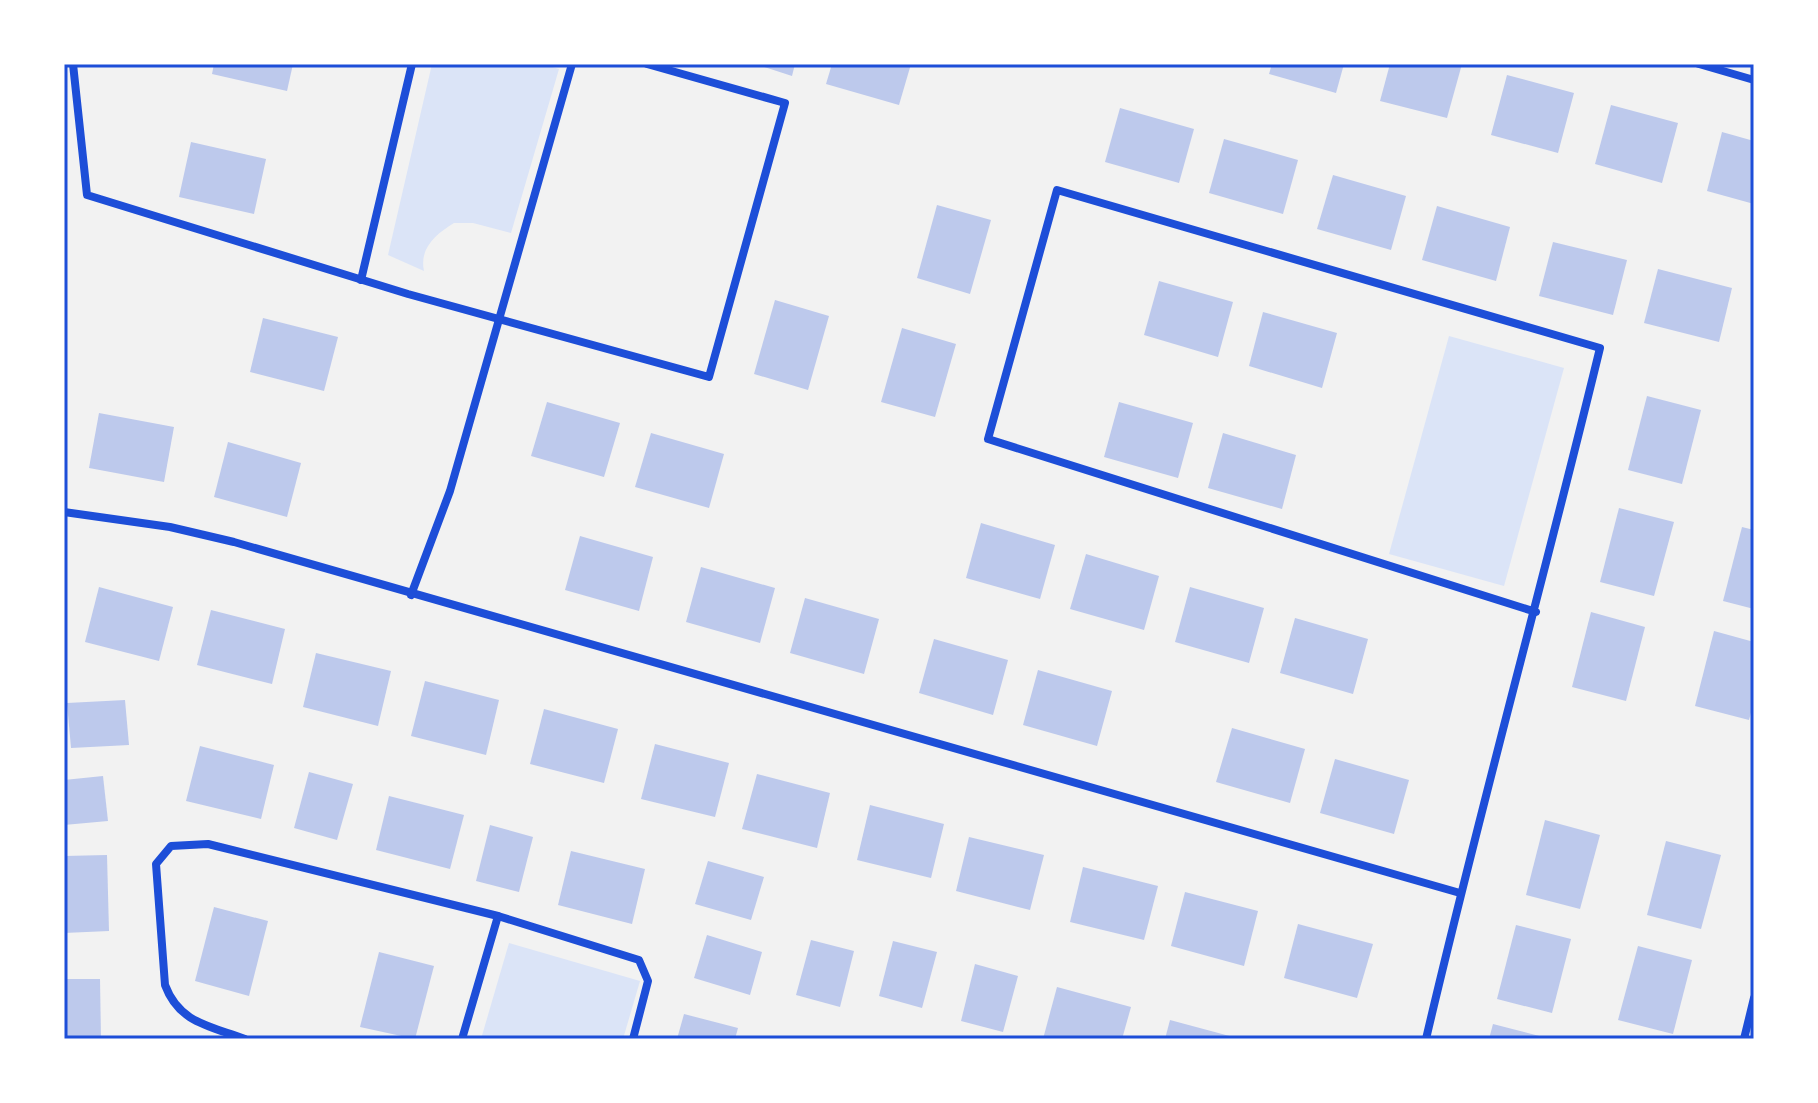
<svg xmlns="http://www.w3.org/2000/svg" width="1818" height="1103" font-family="Quicksand,sans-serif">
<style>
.green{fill:#dbe4f7}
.building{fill:#bdc9ec}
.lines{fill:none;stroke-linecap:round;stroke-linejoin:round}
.minor{stroke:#1d4ed8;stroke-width:8}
.neatline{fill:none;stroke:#1d4ed8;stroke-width:3}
</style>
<rect width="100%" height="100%" fill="#f2f2f2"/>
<g class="green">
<path d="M 432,64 L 542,64 L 559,69 L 511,233 L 473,223 L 454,223 C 436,234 419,248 424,271 L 388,255 Z"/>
<polygon points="1449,336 1564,368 1504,586 1389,554"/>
<polygon points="509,943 640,981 623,1039 481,1039"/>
</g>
<g class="building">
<polygon points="214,64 293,64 287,91 212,74"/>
<polygon points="755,64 795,64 792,76"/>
<polygon points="832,64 911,64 899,105 826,84"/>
<polygon points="1272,64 1344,64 1336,93 1269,74"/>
<polygon points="1390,64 1462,64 1447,118 1380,101"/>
<polygon points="1507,75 1574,93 1558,153 1491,135"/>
<polygon points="1611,105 1678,123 1662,183 1595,164"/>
<polygon points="1120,108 1194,129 1179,183 1105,162"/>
<polygon points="1722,132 1754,141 1754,204 1707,191"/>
<polygon points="1224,139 1298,160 1283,214 1209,193"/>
<polygon points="191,142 266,159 254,214 179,197"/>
<polygon points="1333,175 1406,196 1391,250 1317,229"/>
<polygon points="937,205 991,220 970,294 917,278"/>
<polygon points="1437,206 1510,227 1496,281 1422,260"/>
<polygon points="1553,242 1627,260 1613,315 1539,296"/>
<polygon points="1658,269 1732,288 1719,342 1644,323"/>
<polygon points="1159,281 1233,302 1218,357 1144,335"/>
<polygon points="775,300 829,316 808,390 754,374"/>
<polygon points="1263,312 1337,333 1322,388 1249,366"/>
<polygon points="263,318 338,337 324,391 250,372"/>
<polygon points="902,328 956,344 935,417 881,402"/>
<polygon points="1647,396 1701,410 1682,484 1628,470"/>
<polygon points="547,402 620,423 604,477 531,456"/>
<polygon points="1119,402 1193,423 1178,478 1104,457"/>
<polygon points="99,413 174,427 164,482 89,468"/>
<polygon points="651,433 724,454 709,508 635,487"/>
<polygon points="1223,433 1296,455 1282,509 1208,488"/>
<polygon points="228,442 301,463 287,517 214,497"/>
<polygon points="1619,508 1674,522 1654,596 1600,582"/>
<polygon points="981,523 1055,545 1040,599 966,578"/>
<polygon points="1742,527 1754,530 1754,609 1723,601"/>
<polygon points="580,536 653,557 639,611 565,590"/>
<polygon points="1086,554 1159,576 1144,630 1070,609"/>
<polygon points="701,567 775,588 760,643 686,622"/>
<polygon points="99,587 173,607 159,661 85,642"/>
<polygon points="1190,587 1264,608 1249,663 1175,642"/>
<polygon points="805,598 879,619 864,674 790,653"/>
<polygon points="211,610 285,629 272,684 197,665"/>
<polygon points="1591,612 1645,627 1626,701 1572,687"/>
<polygon points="1295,618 1368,639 1353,694 1280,673"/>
<polygon points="1714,631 1754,642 1754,701 1749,720 1695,706"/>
<polygon points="934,639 1008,660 993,715 919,693"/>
<polygon points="316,653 391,671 378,726 303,707"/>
<polygon points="1038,670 1112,691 1097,746 1023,725"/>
<polygon points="425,681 499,700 486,755 411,736"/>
<polygon points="125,700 129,745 71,748 67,703"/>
<polygon points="544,709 618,729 604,783 530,764"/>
<polygon points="1232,728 1305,749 1290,803 1216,782"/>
<polygon points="655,744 729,763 715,817 641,799"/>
<polygon points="200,746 274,765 261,819 186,801"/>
<polygon points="1335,759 1409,780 1394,834 1320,813"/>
<polygon points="309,772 353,784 337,840 294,828"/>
<polygon points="757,774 830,793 817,848 742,829"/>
<polygon points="103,776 108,821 64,825 64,780"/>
<polygon points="389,796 464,815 450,869 376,850"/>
<polygon points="870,805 944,824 931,878 857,860"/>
<polygon points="1545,820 1600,835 1580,909 1526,895"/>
<polygon points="490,825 533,837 519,892 476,881"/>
<polygon points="969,837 1044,855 1030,910 956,891"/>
<polygon points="1666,841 1721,855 1701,929 1647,915"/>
<polygon points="571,851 645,869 632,924 558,905"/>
<polygon points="107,855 109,931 64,933 64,856"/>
<polygon points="708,861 764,877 751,920 695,904"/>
<polygon points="1083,867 1158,886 1144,940 1070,922"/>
<polygon points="1185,892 1258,911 1244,966 1171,946"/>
<polygon points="214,907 268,921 249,996 195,981"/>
<polygon points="1298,924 1373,944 1357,998 1284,978"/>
<polygon points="1516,925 1571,939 1552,1013 1497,999"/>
<polygon points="707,935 762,952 750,995 694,978"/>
<polygon points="811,940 854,951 840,1007 796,995"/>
<polygon points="893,941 937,952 922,1008 879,996"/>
<polygon points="1638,946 1692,960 1673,1034 1618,1020"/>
<polygon points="379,952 434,966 415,1039 360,1027"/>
<polygon points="975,964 1018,976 1003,1032 961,1021"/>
<polygon points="64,979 100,979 101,1039 64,1039"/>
<polygon points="1057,987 1131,1007 1122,1039 1043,1039"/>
<polygon points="684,1014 738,1028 735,1039 677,1039"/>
<polygon points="1170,1020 1237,1038 1237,1039 1165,1039"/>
<polygon points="1493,1024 1547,1038 1546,1039 1489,1039"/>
</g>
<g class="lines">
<g class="minor">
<polyline points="73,64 87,195 408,294 709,377 785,103 647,64"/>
<polyline points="1699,64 1754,80"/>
<polyline points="361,280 412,64"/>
<polyline points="64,512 170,527 234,542 1460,893"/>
<polyline points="411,595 450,491 572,64"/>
<path d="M 245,1039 C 210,1026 179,1023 165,985 L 156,864 L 171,846 L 208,844 L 498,916 L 639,960 L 648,981 L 633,1039"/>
<polyline points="462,1039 498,916"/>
<path d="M 1426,1039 C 1480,808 1544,579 1600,348 L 1057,190 L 988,439 L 1536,612"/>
<polyline points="1744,1039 1754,998"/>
</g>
</g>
<rect width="1818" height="1103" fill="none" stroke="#ffffff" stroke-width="132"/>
<rect x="66" y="66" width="1686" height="971" class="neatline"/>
</svg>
